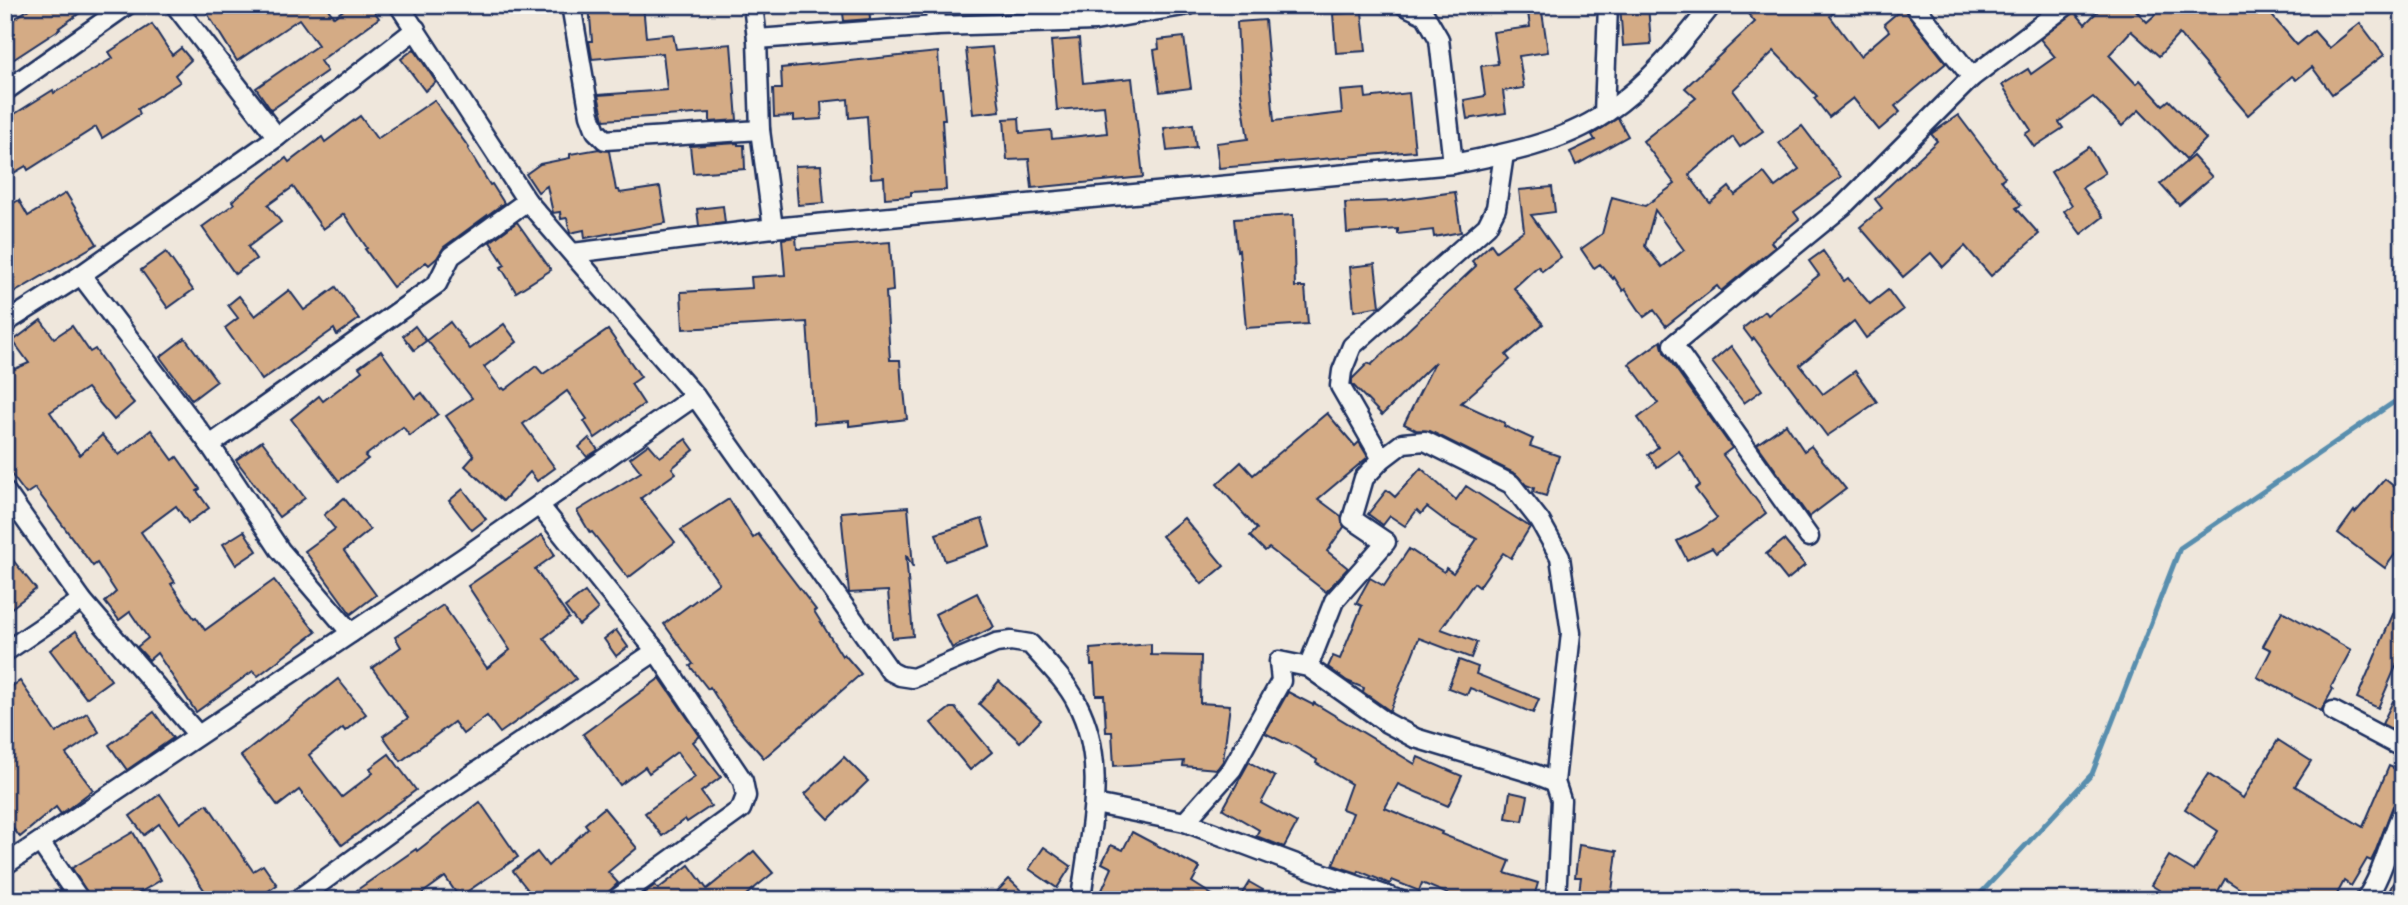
<svg xmlns="http://www.w3.org/2000/svg" width="2408" height="905" font-family="Mynerve,sans-serif">
<style>
.lines{fill:none;stroke-linecap:round;stroke-linejoin:round}
.stream{stroke:#598eae;stroke-width:5}
.building{fill:#d4ab85;stroke:#1b2f5e;stroke-width:2;fill-rule:evenodd}
.street-casing{stroke:#1b2f5e;stroke-width:23}
.street{stroke:#f6f6f2;stroke-width:18}
</style>
<rect width="100%" height="100%" fill="#efe7dc"/>
<filter id="ink" filterUnits="userSpaceOnUse"><feTurbulence type="fractalNoise" baseFrequency=".0143" numOctaves="2"/><feDisplacementMap in="SourceGraphic" scale="14" xChannelSelector="R" yChannelSelector="G"/><feConvolveMatrix kernelMatrix="1 2 1 2 8 2 1 2 1" color-interpolation-filters="sRGB"/></filter>
<g filter="url(#ink)">
<g class="lines">
<polyline class="stream" points="1981,900 1981,893 2092,774 2180,548 2403,396"/>
</g>
<g class="building">
<polygon points="35,5 91,5 59,28 60,29 5,65 5,25"/>
<polygon points="202,5 325,5 334,17 350,5 370,5 379,18 320,61 327,71 271,110 256,88 318,45 299,19 237,61"/>
<polygon points="589,5 643,5 646,37 673,34 676,49 731,44 737,120 710,122 710,113 604,120 598,95 667,90 663,53 592,59 589,41 592,41"/>
<polygon points="842,5 869,5 870,19 844,21"/>
<polygon points="1527,5 1541,5 1548,52 1519,56 1524,88 1503,91 1506,113 1467,119 1464,100 1485,96 1481,66 1498,64 1493,32 1530,27"/>
<polygon points="1620,5 1648,5 1651,44 1623,46"/>
<path d="M 1760,5 L 1842,5 L 1830,16 L 1860,56 L 1889,31 L 1884,24 L 1903,8 L 1946,63 L 1895,106 L 1900,112 L 1879,130 L 1853,98 L 1829,117 L 1814,98 L 1817,96 L 1774,51 L 1733,90 L 1763,131 L 1740,147 L 1733,137 L 1689,175 L 1710,203 L 1729,187 L 1735,195 L 1764,173 L 1775,187 L 1799,169 L 1779,143 L 1802,126 L 1841,177 L 1794,212 L 1799,219 L 1771,242 L 1775,247 L 1721,291 L 1717,286 L 1666,326 L 1654,310 L 1644,317 L 1625,289 L 1623,291 L 1614,277 L 1613,279 L 1600,264 L 1594,268 L 1581,249 L 1602,234 L 1612,197 L 1645,206 L 1675,184 L 1643,141 L 1696,98 L 1685,88 L 1755,22 L 1748,14 ZM 1655,210 L 1684,250 L 1662,267 L 1645,246 Z"/>
<polygon points="2104,5 2131,5 2147,22 2166,5 2263,5 2297,45 2314,31 2329,48 2360,23 2384,55 2332,94 2312,67 2296,80 2292,76 2248,115 2179,34 2159,56 2131,31 2109,55 2136,84 2140,80 2163,105 2169,100 2206,139 2186,159 2139,110 2122,126 2093,97 2059,122 2063,128 2034,147 2025,134 2031,130 2002,85 2028,69 2031,74 2055,57 2040,39 2075,12 2085,24"/>
<polygon points="1362,12 1366,51 1336,53 1333,14"/>
<polygon points="1265,20 1274,121 1342,113 1340,91 1365,89 1366,98 1409,93 1415,151 1219,168 1216,143 1248,139 1241,93 1237,22"/>
<polygon points="152,24 172,55 181,48 191,60 175,75 180,82 138,109 140,114 102,138 96,127 28,170 26,166 5,178 5,120 53,90 54,93 113,58 109,52"/>
<polygon points="1184,37 1191,88 1160,92 1154,50 1159,49 1158,40"/>
<polygon points="1079,39 1083,83 1132,78 1143,177 1032,188 1029,159 1007,160 1004,119 1019,118 1020,133 1051,130 1052,139 1107,133 1104,106 1057,110 1051,41"/>
<polygon points="992,47 1000,111 973,114 966,49"/>
<polygon points="414,49 436,82 425,91 401,59"/>
<polygon points="938,52 940,88 942,88 945,119 942,119 946,190 911,192 911,196 885,198 884,177 871,178 867,116 849,118 848,99 821,102 822,119 794,121 794,116 774,117 773,89 782,89 781,68"/>
<polygon points="434,100 469,148 468,149 490,185 492,184 504,203 444,247 437,258 429,265 426,262 393,287 365,249 367,248 344,214 323,229 293,187 268,205 281,222 248,247 256,259 235,274 202,227 234,204 232,201 286,158 289,162 322,137 325,142 360,116 377,139"/>
<polygon points="1958,115 2005,177 2001,180 2021,205 2016,208 2039,234 1991,276 1965,246 1943,267 1931,253 1903,277 1860,227 1882,208 1875,199 1937,141 1931,134"/>
<polygon points="1618,118 1628,136 1576,165 1570,152 1595,140 1592,135"/>
<polygon points="1193,124 1196,148 1167,151 1164,128"/>
<polygon points="738,143 738,145 744,145 745,169 693,173 690,146"/>
<polygon points="2089,147 2105,173 2082,188 2103,217 2081,234 2064,211 2072,205 2051,172"/>
<polygon points="599,149 609,151 616,190 619,190 620,193 660,187 666,223 585,238 584,230 570,233 567,218 561,219 560,212 553,213 547,186 538,192 526,174 540,164 570,158 570,154"/>
<polygon points="2193,156 2212,177 2179,205 2160,184"/>
<polygon points="821,165 824,203 798,205 795,166"/>
<polygon points="1552,187 1555,212 1531,215 1561,257 1542,271 1538,266 1514,288 1543,324 1506,355 1510,360 1461,403 1505,423 1504,426 1533,439 1530,446 1559,456 1546,496 1533,492 1534,488 1526,485 1516,474 1430,431 1416,430 1404,424 1435,362 1382,415 1352,384 1352,379 1368,363 1371,365 1476,266 1472,261 1491,244 1496,251 1524,230 1519,190"/>
<polygon points="1455,192 1461,232 1434,237 1433,230 1398,234 1398,229 1347,233 1345,203 1391,201"/>
<polygon points="66,193 97,244 5,298 5,208 19,200 28,216"/>
<polygon points="723,206 725,223 699,226 697,209"/>
<polygon points="1293,215 1295,287 1305,287 1308,324 1246,328 1239,250 1237,251 1234,219"/>
<polygon points="517,222 551,270 516,292 501,267 505,265 490,242"/>
<polygon points="796,237 797,249 890,242 893,291 886,292 890,360 900,360 902,390 904,390 907,419 849,426 849,421 814,424 807,322 683,329 681,292 752,288 751,277 785,275 782,239"/>
<polygon points="1823,251 1844,281 1848,278 1870,304 1888,290 1903,310 1866,338 1854,321 1800,365 1823,394 1855,371 1877,402 1827,436 1754,338 1752,340 1743,328 1765,311 1768,315 1819,275 1809,261"/>
<polygon points="166,252 193,290 168,308 141,270"/>
<polygon points="1375,264 1380,306 1354,311 1350,267"/>
<polygon points="336,287 359,319 337,335 334,329 262,380 225,328 238,318 228,305 239,296 255,316 289,290 304,310"/>
<polygon points="41,320 54,338 72,326 90,352 95,349 117,383 134,403 114,420 87,388 50,412 80,455 102,435 119,455 151,430 173,460 177,457 200,489 197,491 209,508 188,523 176,506 141,532 175,582 171,584 194,618 196,617 205,630 274,580 316,632 258,676 253,671 196,712 157,653 149,660 137,647 148,638 130,612 119,620 105,602 116,592 97,563 93,566 35,488 26,494 5,466 5,373 29,363 13,341"/>
<polygon points="450,322 470,349 504,324 517,342 484,367 501,389 503,388 505,390 536,366 543,374 608,330 641,377 631,384 644,404 595,438 584,421 587,419 567,391 523,424 555,468 537,481 530,472 503,501 465,466 474,456 446,416 472,398 427,340"/>
<polygon points="415,326 426,341 414,350 403,336"/>
<polygon points="185,338 217,381 192,400 160,357"/>
<polygon points="1661,341 1664,352 1732,448 1723,455 1766,513 1716,553 1712,548 1687,560 1677,541 1700,530 1717,518 1695,489 1700,485 1679,451 1657,467 1648,455 1658,447 1638,418 1658,403 1629,364"/>
<polygon points="1731,346 1762,390 1744,403 1712,362"/>
<polygon points="381,351 415,398 422,393 438,414 410,436 403,427 365,456 368,459 339,481 291,419 319,396 323,401 362,371 359,367"/>
<polygon points="1327,413 1355,446 1359,442 1368,457 1318,499 1341,516 1344,527 1327,551 1348,568 1326,592 1269,548 1265,551 1250,536 1257,529 1217,484 1241,462 1253,475"/>
<polygon points="1786,424 1804,451 1811,446 1846,489 1809,517 1757,444"/>
<polygon points="589,438 598,450 587,457 579,447"/>
<polygon points="686,439 694,450 672,468 676,473 641,498 675,542 628,578 592,532 590,533 577,511 641,472 630,458 649,444 660,457"/>
<polygon points="262,441 305,498 279,517 236,460"/>
<polygon points="1421,468 1456,500 1466,486 1530,527 1511,558 1503,553 1479,587 1474,583 1441,629 1477,642 1471,658 1419,638 1390,711 1363,692 1364,688 1347,681 1328,667 1333,656 1340,659 1362,606 1356,603 1370,578 1384,586 1409,549 1444,572 1446,568 1453,573 1477,539 1451,525 1427,507 1421,514 1417,510 1405,526 1390,516 1383,525 1368,514 1387,490 1395,497"/>
<polygon points="2385,479 2403,494 2403,543 2385,568 2338,533 2354,511 2355,513"/>
<polygon points="463,489 486,519 472,530 449,501"/>
<polygon points="344,498 370,530 344,551 376,595 351,614 305,551 335,529 324,515"/>
<polygon points="729,499 753,538 758,534 816,610 814,611 842,656 844,654 861,674 764,758 732,722 710,687 708,689 690,666 693,664 664,624 719,583 681,530"/>
<polygon points="908,507 913,567 906,555 913,636 892,638 888,591 849,593 841,512"/>
<polygon points="1184,518 1224,566 1202,584 1162,536"/>
<polygon points="982,519 990,546 945,561 936,534"/>
<polygon points="244,531 257,551 236,565 223,544"/>
<polygon points="542,535 555,555 535,569 569,618 544,638 576,679 500,733 487,716 463,734 454,722 401,761 383,736 408,718 372,668 401,647 395,637 443,605 487,668 510,650 468,586"/>
<polygon points="1784,540 1805,565 1787,580 1766,554"/>
<polygon points="5,550 36,589 5,613"/>
<polygon points="2403,591 2403,650 2378,708 2357,698"/>
<polygon points="585,592 598,609 579,625 565,607"/>
<polygon points="977,593 994,627 952,648 935,614"/>
<polygon points="2282,611 2351,650 2331,687 2333,689 2321,711 2257,677 2271,650 2263,646"/>
<polygon points="616,630 628,647 616,656 604,639"/>
<polygon points="76,631 111,680 86,698 50,650"/>
<polygon points="1151,644 1151,655 1201,656 1200,703 1230,705 1223,761 1217,769 1183,766 1184,761 1114,766 1112,732 1106,732 1104,695 1096,695 1094,665 1091,665 1090,649"/>
<polygon points="1459,660 1478,667 1476,674 1539,699 1533,713 1470,688 1467,695 1448,688"/>
<polygon points="660,678 700,736 693,742 721,777 701,792 711,806 687,822 685,819 662,836 645,813 695,777 677,752 649,773 645,767 620,785 583,734"/>
<polygon points="338,679 366,714 345,731 343,728 309,755 342,797 373,773 370,768 389,754 416,790 342,845 299,790 278,806 241,756"/>
<polygon points="20,681 56,733 87,713 99,732 66,754 93,790 61,814 56,807 20,837 5,819 5,691"/>
<polygon points="999,681 1041,720 1020,742 979,704"/>
<polygon points="1288,692 1313,705 1314,703 1415,764 1418,757 1462,776 1448,806 1398,784 1385,808 1442,832 1441,834 1510,861 1505,873 1538,883 1533,900 1462,900 1422,883 1419,891 1392,880 1390,884 1359,871 1358,873 1333,865 1353,813 1342,809 1351,784 1316,763 1317,760 1288,743 1287,744 1265,733"/>
<polygon points="2393,701 2403,706 2403,735 2382,724"/>
<polygon points="950,708 955,708 992,752 970,770 931,723"/>
<polygon points="154,712 173,738 127,770 109,745"/>
<polygon points="2278,740 2311,761 2295,786 2363,827 2389,766 2403,772 2403,800 2393,806 2374,855 2371,861 2367,859 2351,886 2344,881 2334,900 2257,900 2225,879 2213,900 2175,900 2151,885 2169,856 2194,871 2218,831 2185,809 2208,774 2243,798"/>
<polygon points="844,757 868,781 829,819 805,794"/>
<polygon points="1249,762 1275,777 1261,803 1297,823 1284,847 1256,836 1259,830 1223,809"/>
<polygon points="1510,792 1528,796 1523,821 1506,818"/>
<polygon points="160,794 180,823 207,804 253,871 263,865 277,885 255,900 211,900 159,824 144,835 130,816"/>
<polygon points="480,802 518,857 459,897 445,877 413,900 363,900 357,890 416,849 417,851"/>
<polygon points="604,808 637,848 608,872 618,883 600,900 536,900 513,871 537,852 548,866 588,828 585,824"/>
<polygon points="133,832 161,880 127,900 91,900 72,868"/>
<polygon points="1132,832 1200,868 1192,882 1220,900 1123,900 1102,890 1112,868 1102,863 1111,845 1123,850"/>
<polygon points="1579,845 1617,851 1611,900 1578,900 1581,877 1575,877"/>
<polygon points="1044,847 1071,866 1057,888 1029,869"/>
<polygon points="754,851 773,873 740,900 635,900 655,885 658,889 689,865 707,889"/>
<polygon points="2403,862 2403,900 2385,900"/>
<polygon points="1009,879 1031,900 989,900"/>
<polygon points="1249,882 1263,890 1256,900 1238,900"/>
</g>
<g class="lines">
<g class="street-casing">
<g id="street">
<polyline points="175,5 277,137"/>
<path d="M 399,5 L 527,201 L 695,396 L 890,671 L 900,676 L 913,678 L 996,643 L 1011,641 L 1030,644 C 1046,662 1066,681 1077,703 C 1110,767 1088,833 1081,900"/>
<polyline points="571,5 590,115 596,131 605,140 760,130"/>
<polyline points="753,5 757,39 760,130 773,228"/>
<polyline points="935,5 936,26"/>
<polyline points="1404,5 1425,15 1439,39 1453,164"/>
<polyline points="1914,5 1972,77"/>
<polyline points="757,39 936,26 1095,21 1189,5"/>
<polyline points="5,91 127,5"/>
<polyline points="1604,114 1608,5"/>
<path d="M 573,253 L 773,228 L 1453,164 C 1505,154 1562,143 1606,113 C 1649,84 1680,45 1712,5"/>
<polyline points="81,275 210,445 280,550 351,633"/>
<polyline points="5,323 81,275 277,137 416,29"/>
<polyline points="210,445 437,284 451,256 527,201"/>
<polyline points="1382,459 1340,386 1342,371 1352,346 1487,226 1496,208 1504,154"/>
<polyline points="5,491 82,600 198,735"/>
<polyline points="539,505 656,651 743,781 746,796 741,809 615,900"/>
<polyline points="1809,537 1673,345 1843,206 1972,77 2067,5"/>
<polyline points="5,652 82,600"/>
<polyline points="1308,667 1334,601 1386,542 1352,519 1364,478 1382,459 1403,443 1425,441 1511,484 1540,521 1560,557 1571,633 1555,782 1561,800 1556,900"/>
<polyline points="2333,711 2403,748"/>
<polyline points="1095,804 1185,822 1299,865 1399,900"/>
<polyline points="1185,822 1232,769 1281,681 1279,661 1308,667 1387,723 1415,738 1535,774 1555,782"/>
<polyline points="40,842 80,900"/>
<polyline points="5,865 463,558 695,396"/>
<polyline points="297,900 433,801 656,651"/>
<path d="M 2365,900 C 2384,873 2389,841 2403,811"/>
</g>
</g>
<use href="#street" class="street"/>
</g>
</g>
<rect width="2408" height="905" fill="none" stroke="#f6f6f2" stroke-width="28"/>
<rect x="14" y="14" width="2380" height="877" fill="none" stroke="#1b2f5e" stroke-width="2.5" filter="url(#ink)"/>
</svg>
